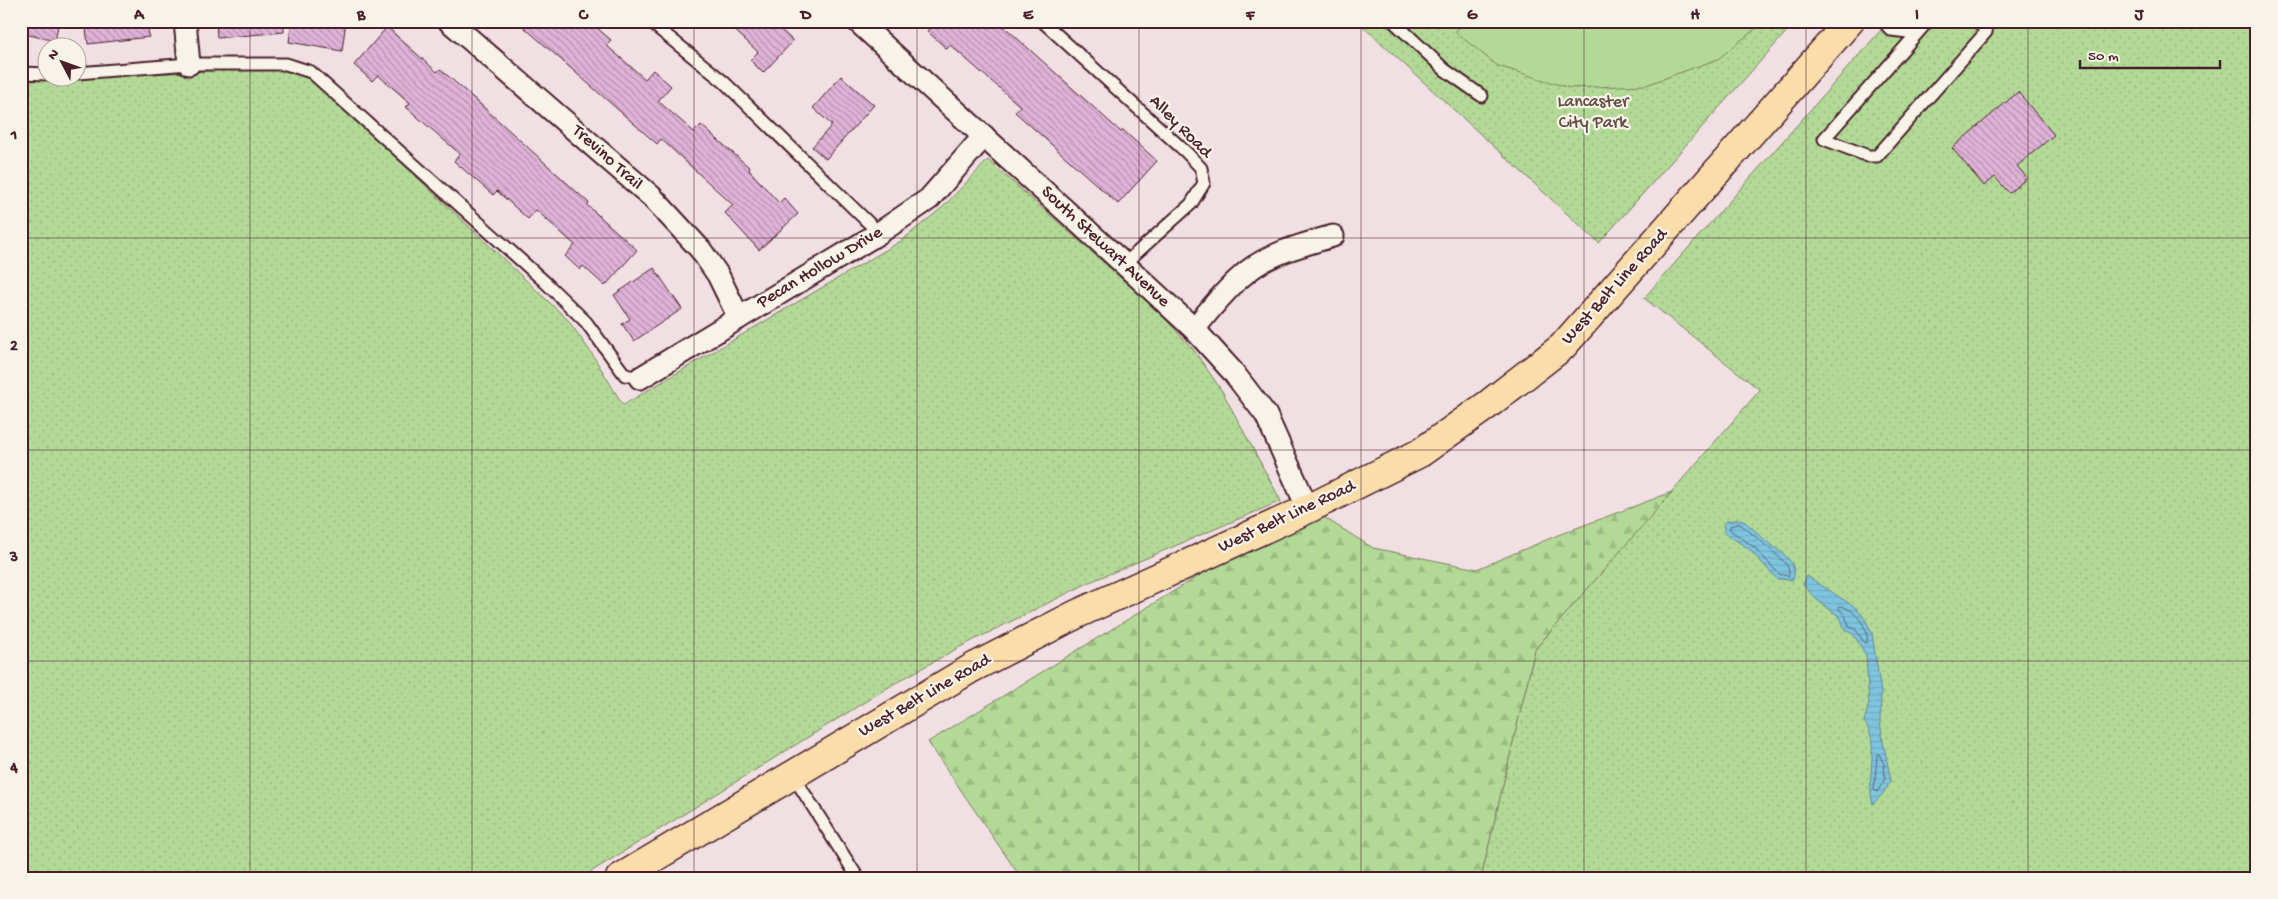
<svg xmlns="http://www.w3.org/2000/svg" width="2278" height="899" font-family="'Gochi Hand',sans-serif">
<style>
.green{fill:url(#green-dots);stroke:#7e7c60}
.forest{fill:url(#forest-firs);stroke:#7e7c60}
.pitch{fill:#b2da96;stroke:#7e7c60}
.water{fill:url(#water-rules);stroke:#698397}
.lines{fill:none;stroke-linecap:round;stroke-linejoin:round}
.shore{stroke:#5f6173;stroke-width:1}
.building{fill:url(#building-back-hatch);stroke:#4a1f2b}
.lane-casing{stroke:#4a1f2b;stroke-width:15}
.street-casing{stroke:#4a1f2b;stroke-width:25}
.primary-casing{stroke:#4a1f2b;stroke-width:31}
.lane{stroke:#f7f3e8;stroke-width:11}
.street{stroke:#f7f3e8;stroke-width:21}
.primary{stroke:#f9deab;stroke-width:28}
.grid{fill:none;stroke:#4a1f2b;stroke-width:1;stroke-opacity:0.55}
.labels{text-anchor:middle;dominant-baseline:central;stroke-width:4.5;stroke-linejoin:round;paint-order:stroke}
.park-label{font-size:18px;fill:#644e46;stroke:#f7f3e8}
.street-label{font-size:18px;fill:#4a1f2b;stroke:#f7f3e8}
.neatline{fill:none;stroke:#4a1f2b;stroke-width:2}
.grid-label{font-size:16px;text-anchor:middle;font-weight:bold;fill:#4a1f2b}
</style>
<defs>
<pattern id="green-dots" width="8" height="8" patternUnits="userSpaceOnUse" patternTransform="scale(1.25)"><rect width="8" height="8" fill="#b2da96"/><path d="M2 2h.1M6 6h.1" fill="none" stroke="#9bbb81" stroke-width="1.8" stroke-linecap="round"/></pattern>
<pattern id="forest-firs" width="22" height="20" patternUnits="userSpaceOnUse" patternTransform="scale(1.25)"><rect width="22" height="20" fill="#b2da96"/><path d="M5 1l3.5 6h-7zM16 11l3.5 6h-7z" fill="#9bbb81"/></pattern>
<pattern id="water-rules" width="6" height="5" patternUnits="userSpaceOnUse" patternTransform="scale(1.25)"><rect width="6" height="5" fill="#7ec5df"/><path d="M0 2.5h6" fill="none" stroke="#6ea9c0"/></pattern>
<pattern id="building-back-hatch" width="6" height="6" patternUnits="userSpaceOnUse" patternTransform="scale(1.25)"><rect width="6" height="6" fill="#deb3d8"/><path d="M-1 5l2 2M0 0l6 6M5-1l2 2" fill="none" stroke="#b691af"/></pattern>
</defs>
<rect width="100%" height="100%" fill="#f0e0e3"/>
<filter id="ink" filterUnits="userSpaceOnUse"><feTurbulence type="fractalNoise" baseFrequency=".02" numOctaves="2"/><feDisplacementMap in="SourceGraphic" scale="10" xChannelSelector="R" yChannelSelector="G"/><feConvolveMatrix kernelMatrix="1 2 1 2 8 2 1 2 1" color-interpolation-filters="sRGB"/></filter>
<g filter="url(#ink)">
<g class="green">
<polygon points="1357,21 1796,21 1599,243"/>
<polygon points="1889,21 2257,21 2257,878 1481,878 1535,649 1760,390 1644,298"/>
<polygon points="283,67 312,78 568,320 592,354 623,405 901,241 943,207 988,160 1157,310 1193,349 1222,391 1281,501 1090,582 958,648 892,685 581,878 21,878 21,81"/>
</g>
<polygon class="forest" points="1672,492 1535,649 1481,878 1021,878 928,742 1309,508 1373,548 1477,569 1558,535"/>
<polygon class="pitch" points="1465,21 1765,21 1718,59 1646,85 1570,88 1498,66 1455,32"/>
<g class="water">
<path d="M 1741,519 C 1750,525 1755,531 1763,538 C 1775,550 1800,559 1793,580 L 1777,579 L 1750,550 L 1725,533 L 1723,525 L 1727,521 Z"/>
<path d="M 1807,576 L 1855,607 L 1865,619 L 1872,633 L 1881,693 L 1880,721 L 1883,741 L 1891,781 L 1882,795 L 1873,804 C 1865,778 1881,740 1864,722 L 1869,703 L 1866,655 L 1853,634 L 1845,630 L 1840,617 L 1817,600 L 1803,585 Z"/>
</g>
<g class="lines">
<g class="shore">
<path d="M 1740,524 C 1745,527 1783,560 1786,564 C 1789,568 1789,572 1789,576 L 1779,574 L 1754,547 L 1730,530 L 1730,526 Z"/>
<path d="M 1840,606 C 1854,607 1870,629 1867,643 L 1864,642 L 1856,630 L 1849,626 L 1845,615 L 1839,609 Z"/>
<polygon points="1879,754 1884,764 1885,779 1877,792 1874,790 1877,756"/>
</g>
</g>
<g class="building">
<polygon points="21,21 59,21 55,41 21,33"/>
<polygon points="85,21 147,21 149,37 88,44"/>
<polygon points="216,21 284,21 284,32 217,38"/>
<polygon points="292,21 346,21 342,51 289,42"/>
<polygon points="517,21 589,21 611,40 606,45 645,79 653,70 671,86 658,101 694,132 701,125 750,168 749,170 779,203 784,198 798,214 759,250 725,213 733,205 661,139 657,144"/>
<polygon points="725,21 772,21 793,41 763,73 750,60 758,52"/>
<polygon points="935,21 998,21 1121,132 1123,130 1157,161 1118,204 1015,112 1020,106 950,45 947,49 927,31"/>
<polygon points="387,27 437,72 440,69 479,103 589,203 587,205 637,250 605,286 583,266 580,270 565,256 575,245 536,210 528,219 497,191 493,195 454,161 460,154 406,107 410,103 378,75 372,81 354,65"/>
<polygon points="841,76 874,105 826,159 812,147 832,125 813,108"/>
<polygon points="2018,92 2054,135 2017,166 2027,178 2009,193 1995,177 1984,186 1952,148"/>
<polygon points="654,268 682,309 634,341 622,324 630,319 614,295"/>
</g>
<g class="lines">
<g class="lane-casing">
<g id="lane">
<polyline points="649,21 724,82 879,233"/>
<polyline points="1042,21 1187,153 1201,168 1204,183 1191,204 1124,264"/>
<polyline points="1393,21 1445,70 1482,96"/>
<polyline points="1883,21 1891,30 1917,33 1916,21"/>
<polyline points="1928,21 1824,139 1868,156 1877,156 1986,32 1978,21"/>
<polyline points="21,73 48,74"/>
<polyline points="78,73 189,64 286,64 311,72 545,282 586,322 625,375 640,378"/>
<polyline points="792,774 858,878"/>
</g>
</g>
<g class="street-casing">
<g id="street">
<polyline points="185,21 189,64"/>
<polyline points="449,21 652,197 700,249 718,275 739,318"/>
<polyline points="857,21 1124,264 1194,329 1233,372 1266,415 1308,509"/>
<path d="M 1194,329 C 1209,311 1223,292 1241,277 C 1265,254 1302,245 1333,236"/>
<polyline points="640,378 879,233 929,199 984,136"/>
</g>
</g>
<g class="primary-casing">
<polyline id="primary" points="620,878 972,668 1077,614 1308,509 1420,453 1486,406 1562,347 1850,21"/>
</g>
<use href="#lane" class="lane"/>
<use href="#street" class="street"/>
<use href="#primary" class="primary"/>
</g>
</g>
<path class="grid" d="M 250,21 L 250,878M 472,21 L 472,878M 694,21 L 694,878M 917,21 L 917,878M 1139,21 L 1139,878M 1361,21 L 1361,878M 1584,21 L 1584,878M 1806,21 L 1806,878M 2028,21 L 2028,878M 21,238 L 2257,238M 21,450 L 2257,450M 21,661 L 2257,661"/>
<g class="labels">
<g class="park-label">
<text x="1593" y="102">Lancaster<tspan x="1593" dy="21">City Park</tspan></text>
</g>
<g class="street-label">
<text transform="translate(1180 127) rotate(45)">Alley Road</text>
<text transform="translate(607 158) rotate(42)">Trevino Trail</text>
<text transform="translate(1105 247) rotate(43)">South Stewart Avenue</text>
<text transform="translate(820 268) rotate(-31)">Pecan Hollow Drive</text>
<text transform="translate(1615 287) rotate(-48)">West Belt Line Road</text>
<text transform="translate(1287 517) rotate(-25)">West Belt Line Road</text>
<text transform="translate(925 696) rotate(-30)">West Belt Line Road</text>
</g>
</g>
<rect width="2278" height="899" fill="none" stroke="#f7f3e8" stroke-width="55"/>
<g transform="translate(62 62) rotate(311)"><circle r="24" fill="#f7f3e8" stroke="#b29e9c"/>
<path d="M0-4L9 19L0 12L-9 19Z" fill="#4a1f2b"/>
<text y="-8" font-size="14" font-weight="bold" text-anchor="middle" fill="#4a1f2b">N</text>
</g>
<path d="M2080 60v8h140v-8" fill="none" stroke="#4a1f2b" stroke-width="2.5"/>
<text x="2088" y="60" font-size="15" fill="#4a1f2b" stroke="#f7f3e8" stroke-width="4" paint-order="stroke">50 m</text>
<rect x="28" y="28" width="2222" height="844" class="neatline"/>
<g class="grid-label">
<text x="139" y="19">A</text>
<text x="361" y="19">B</text>
<text x="583" y="19">C</text>
<text x="806" y="19">D</text>
<text x="1028" y="19">E</text>
<text x="1250" y="19">F</text>
<text x="1472" y="19">G</text>
<text x="1695" y="19">H</text>
<text x="1917" y="19">I</text>
<text x="2139" y="19">J</text>
<text x="14" y="139">1</text>
<text x="14" y="350">2</text>
<text x="14" y="561">3</text>
<text x="14" y="772">4</text>
</g>
</svg>
